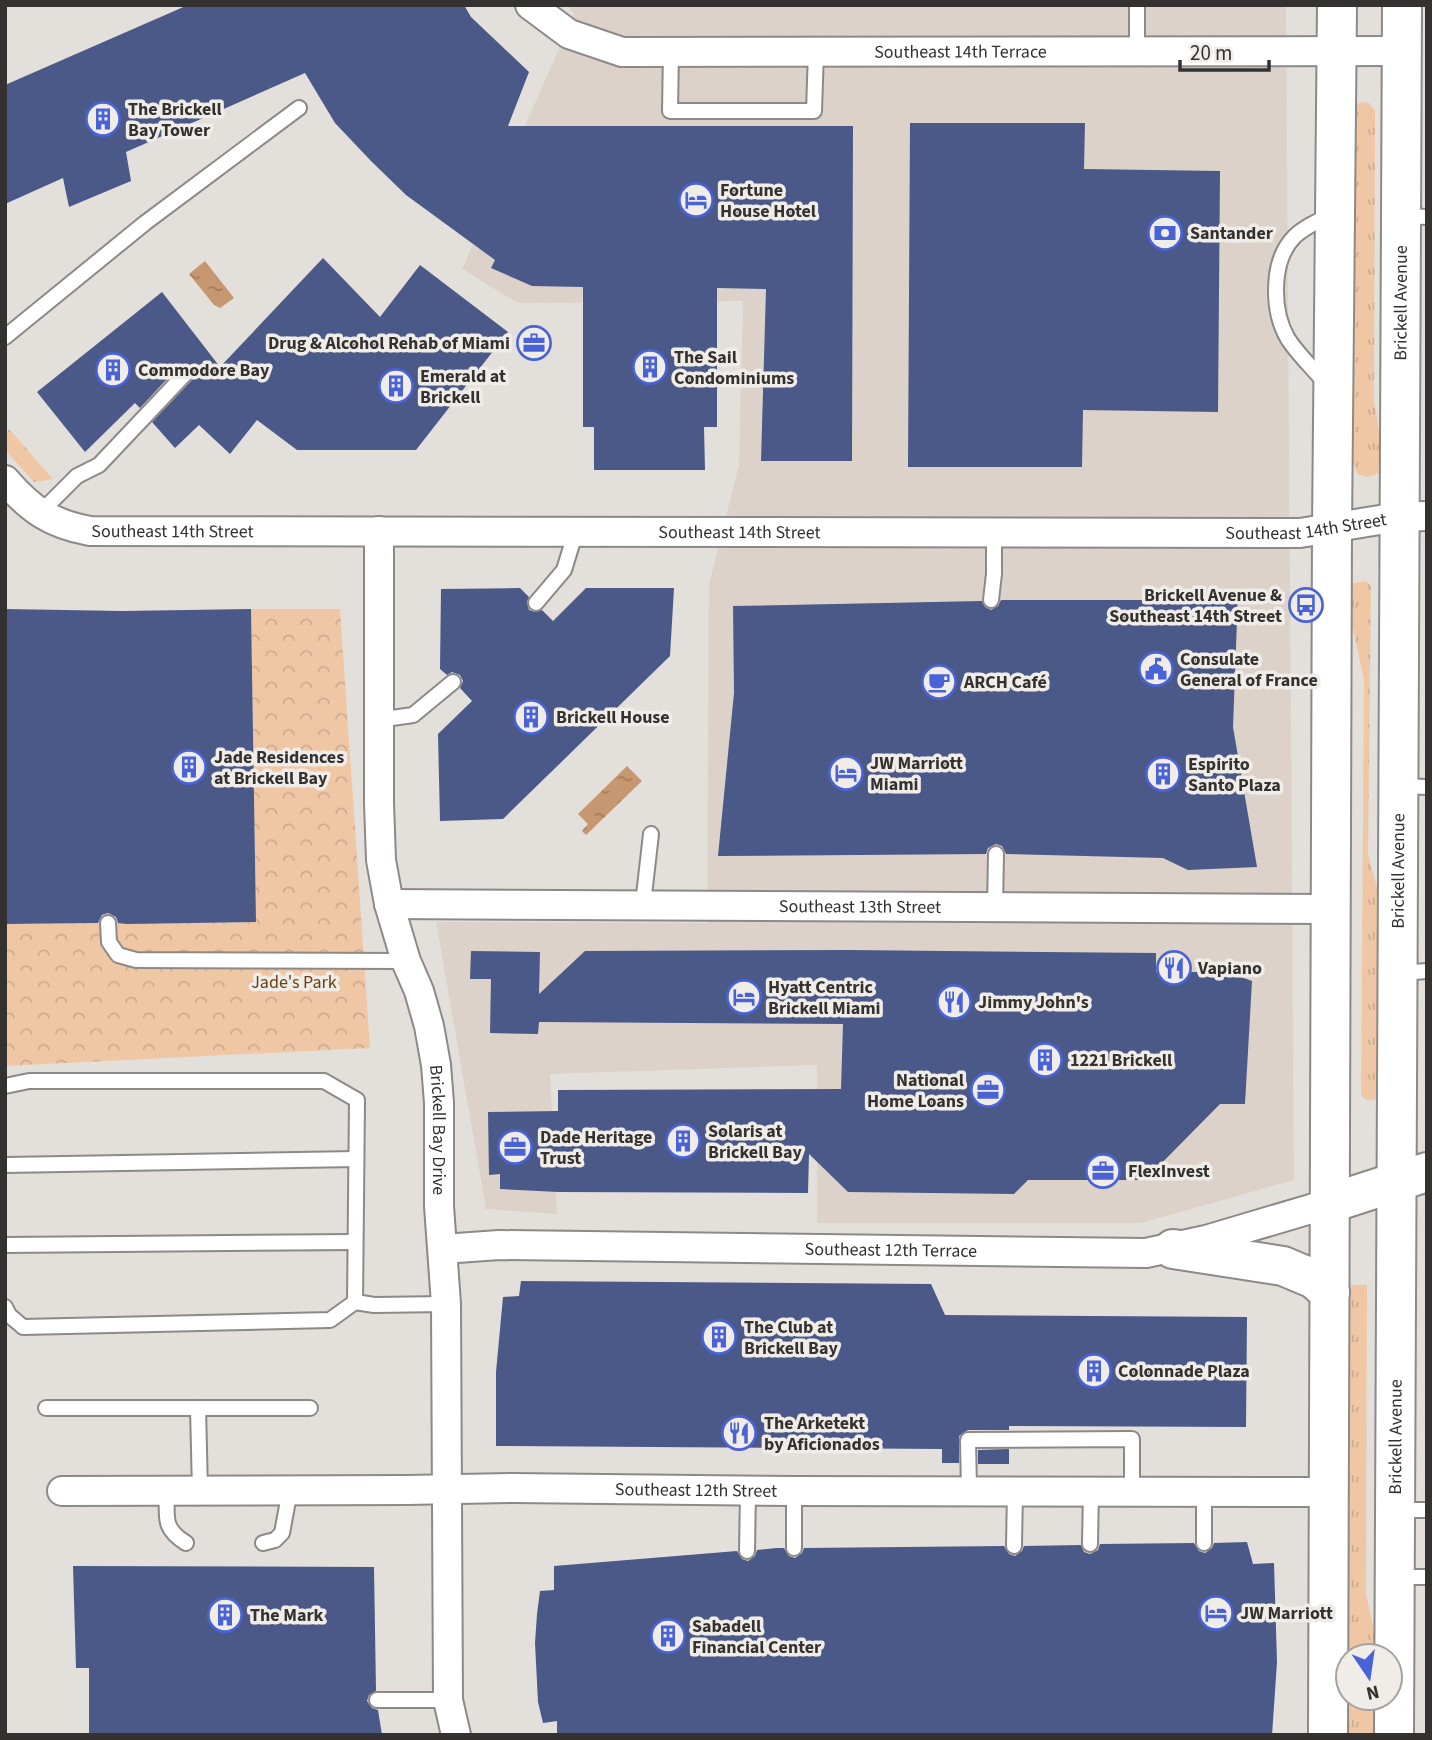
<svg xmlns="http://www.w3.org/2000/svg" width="1432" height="1740" font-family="'Source Sans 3',sans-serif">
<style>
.built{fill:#ddd2ca}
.grass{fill:url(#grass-tufts)}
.park{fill:url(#park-crowns)}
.water{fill:url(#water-ripples)}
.building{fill:#4a5987}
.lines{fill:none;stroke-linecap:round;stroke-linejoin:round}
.lane-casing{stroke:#8d8986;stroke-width:18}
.street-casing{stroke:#8d8986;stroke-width:32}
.secondary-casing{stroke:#8d8986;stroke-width:42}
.primary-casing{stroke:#8d8986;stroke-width:42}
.lane{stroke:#fff;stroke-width:14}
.street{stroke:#fff;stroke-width:28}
.secondary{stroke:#fff;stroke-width:38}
.primary{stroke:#fff;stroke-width:38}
.labels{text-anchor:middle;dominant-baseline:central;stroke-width:7;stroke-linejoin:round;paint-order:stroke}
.street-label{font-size:18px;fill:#343231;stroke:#f0ece8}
.poi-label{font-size:18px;font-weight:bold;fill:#343231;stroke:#f0ece8;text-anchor:start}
.park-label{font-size:18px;fill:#6b3e0f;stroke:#f0ece8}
</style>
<defs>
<pattern id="grass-tufts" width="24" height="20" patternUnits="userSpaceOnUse" patternTransform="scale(1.75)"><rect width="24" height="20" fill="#efc7a5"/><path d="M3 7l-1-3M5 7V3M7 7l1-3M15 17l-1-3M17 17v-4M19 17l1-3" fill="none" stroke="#ceab8e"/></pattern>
<pattern id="park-crowns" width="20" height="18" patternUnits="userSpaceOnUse" patternTransform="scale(1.75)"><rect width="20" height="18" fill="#efc7a5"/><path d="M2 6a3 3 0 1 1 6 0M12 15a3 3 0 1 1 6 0" fill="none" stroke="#ceab8e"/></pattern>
<pattern id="water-ripples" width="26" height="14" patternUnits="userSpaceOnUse" patternTransform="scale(1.75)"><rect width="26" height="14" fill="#c69770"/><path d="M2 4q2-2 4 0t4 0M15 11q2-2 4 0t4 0" fill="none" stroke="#a27c5d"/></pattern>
</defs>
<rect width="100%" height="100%" fill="#e3dfdb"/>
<polygon class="built" points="567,5 1286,5 1294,1180 1141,1223 817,1223 817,1065 550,1074 557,1214 486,1209 436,922 707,923 709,584 739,465 743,301 518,303 462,269 574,14"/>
<g class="grass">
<polygon points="1363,102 1369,103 1375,111 1374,399 1382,450 1380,473 1368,477 1357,474 1352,458 1352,111 1357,104"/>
<polygon points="9,429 53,479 34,482 5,450 5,437"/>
<polygon points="1366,581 1371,586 1368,855 1385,916 1380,1096 1374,1100 1366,1100 1361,1095 1364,680 1350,615 1350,586 1354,583"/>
<polygon points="1346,1285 1367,1285 1366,1594 1379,1652 1379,1656 1348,1656 1348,1698 1378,1698 1378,1735 1345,1735"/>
</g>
<polygon class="park" points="251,609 340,609 370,1048 5,1066 5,924 256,922"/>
<g class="water">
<polygon points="205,261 234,298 220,308 214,305 189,274"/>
<polygon points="627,766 642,781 586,835 582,831 588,824 578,814"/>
</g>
<g class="building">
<polygon points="188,5 464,5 471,17 529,72 508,126 853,126 852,461 761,461 766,289 717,288 717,427 704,427 705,470 594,470 594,427 583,427 583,287 532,286 491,268 495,260 406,195 371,161 335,123 305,73 126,152 131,181 69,207 63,178 5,204 5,85"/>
<polygon points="910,123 1085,123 1084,169 1220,171 1218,412 1083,410 1082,467 908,467"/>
<polygon points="323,258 380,317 420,265 508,332 416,450 297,450 257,420 230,454 199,425 175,448 152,422 193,379 195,370 188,364 179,366 140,408 135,403 85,452 37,392 162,292 220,367"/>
<polygon points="520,588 529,597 527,602 529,610 535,612 542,610 553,621 586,588 674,588 670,656 503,819 440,821 438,734 472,701 460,688 463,681 460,675 452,672 447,675 440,669 441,589"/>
<polygon points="1170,593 1238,594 1233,727 1257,867 1188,870 1163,858 1006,854 1002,846 996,844 988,848 986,854 718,856 734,693 733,606 982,601 985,607 991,610 998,606 1001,600 1154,600"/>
<polygon points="5,609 122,611 251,609 256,922 126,924 118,923 116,917 108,913 102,915 98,923 5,924"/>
<polygon points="849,950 1156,953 1156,972 1227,972 1252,981 1245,1104 1220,1104 1145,1180 1028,1180 1014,1194 848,1192 809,1154 808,1193 558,1192 500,1189 500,1174 489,1175 488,1112 558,1111 558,1090 841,1089 843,1024 539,1022 538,1034 490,1033 491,979 470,979 471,951 540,952 539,994 585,951"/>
<polygon points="521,1281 931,1284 945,1315 1247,1317 1246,1427 1009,1426 1009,1430 968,1430 959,1436 959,1463 942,1463 942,1449 496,1446 496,1372 503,1297 519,1296"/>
<polygon points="1009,1449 1009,1464 978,1464 978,1450"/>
<polygon points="1247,1542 1253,1564 1274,1563 1277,1662 1272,1735 557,1735 557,1721 543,1723 538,1702 535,1643 537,1614 540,1591 554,1590 554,1566 737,1551 742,1559 748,1561 755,1556 757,1550 777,1548 784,1548 789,1556 795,1558 802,1553 804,1548 1004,1546 1009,1554 1015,1556 1022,1551 1024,1546 1081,1545 1084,1552 1090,1554 1098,1550 1100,1544 1194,1543 1199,1551 1205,1553 1212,1548 1214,1543"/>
<polygon points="73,1566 374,1567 376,1691 369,1695 367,1701 372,1708 378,1710 382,1735 89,1735 89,1668 76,1668"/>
</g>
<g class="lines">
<g class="lane-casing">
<g id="lane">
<polyline points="1137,5 1137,51"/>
<polyline points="671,51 670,111 814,111 816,51"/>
<polyline points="1403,216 1427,217"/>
<polyline points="5,337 145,223 299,108"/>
<path d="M 1326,384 C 1314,369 1299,356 1288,339 C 1272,312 1270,262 1294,237 C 1304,227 1318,221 1331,215"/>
<polyline points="40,513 77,476 99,465 186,373"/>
<polyline points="991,600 994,574 994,532"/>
<polyline points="536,603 564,570 576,531"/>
<polyline points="378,720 413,715 453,682"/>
<polyline points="1399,786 1427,787"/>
<polyline points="643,904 651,834"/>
<polyline points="995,907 996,854"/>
<polyline points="108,923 109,942 118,955 136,960 406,961"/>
<polyline points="1400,973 1427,971"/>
<polyline points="5,1086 29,1081 324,1081 357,1100 355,1302"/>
<polyline points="5,1165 356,1159"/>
<polyline points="5,1245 355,1242"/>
<polyline points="5,1307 9,1315 23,1327 330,1320 355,1302 374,1305 446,1304"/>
<polyline points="46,1408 198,1408"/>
<polyline points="969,1490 968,1440 1132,1439 1132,1491"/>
<path d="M 167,1491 C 167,1517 162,1528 186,1543"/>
<polyline points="200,1491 198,1408 310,1408"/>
<polyline points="794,1491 794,1548"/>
<polyline points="1204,1491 1204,1543"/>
<polyline points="1397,1510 1427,1510"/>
<polyline points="263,1543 275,1540 282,1533 290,1490"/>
<polyline points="1090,1544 1091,1490"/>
<polyline points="1014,1546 1015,1490"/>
<polyline points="747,1551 748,1491"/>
<polyline points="1397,1577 1427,1577"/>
<polyline points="377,1700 448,1700"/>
</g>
</g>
<g class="street-casing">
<g id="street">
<path id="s1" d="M 530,5 L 569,34 L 622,52 L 1402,51"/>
<path id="s2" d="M 5,480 C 31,510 51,524 90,531 L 1300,533 L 1398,517 L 1427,516"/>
<path id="s3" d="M 379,531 L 379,803 L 381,860 L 389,904 L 406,961 L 419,991 L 429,1026 L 436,1065 L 439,1103 L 439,1206 L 446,1304 L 448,1700 L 456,1735"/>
<path id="s4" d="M 389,904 L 1331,909"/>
<path id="s5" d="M 443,1249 L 499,1245 L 1146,1253 L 1206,1240 L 1331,1203"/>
<path id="s6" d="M 62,1491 L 407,1490 L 513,1488 L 794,1491 L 1329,1492"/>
</g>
</g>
<g class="secondary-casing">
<polyline id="secondary" points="1331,1203 1427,1172"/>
</g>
<g class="primary-casing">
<g id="primary">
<polyline points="1173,1249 1283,1266 1314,1279 1330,1293"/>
<polyline points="1328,1735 1332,528 1337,5"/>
<path id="s7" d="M 1394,1735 L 1402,5"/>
</g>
</g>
<use href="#lane" class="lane"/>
<use href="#street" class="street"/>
<use href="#secondary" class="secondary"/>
<use href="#primary" class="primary"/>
</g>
<defs>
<g id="building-ring" transform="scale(1.75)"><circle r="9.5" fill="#f0ece8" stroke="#4963d7" stroke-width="1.5"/><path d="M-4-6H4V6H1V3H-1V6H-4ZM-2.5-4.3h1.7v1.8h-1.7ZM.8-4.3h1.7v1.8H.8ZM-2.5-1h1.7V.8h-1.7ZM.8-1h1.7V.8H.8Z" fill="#4963d7"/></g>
<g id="hotel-ring" transform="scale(1.75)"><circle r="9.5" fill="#f0ece8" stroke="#4963d7" stroke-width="1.5"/><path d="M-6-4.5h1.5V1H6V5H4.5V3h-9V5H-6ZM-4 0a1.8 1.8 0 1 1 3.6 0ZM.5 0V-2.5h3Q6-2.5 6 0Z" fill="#4963d7"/></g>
<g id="bank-ring" transform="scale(1.75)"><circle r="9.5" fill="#f0ece8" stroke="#4963d7" stroke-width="1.5"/><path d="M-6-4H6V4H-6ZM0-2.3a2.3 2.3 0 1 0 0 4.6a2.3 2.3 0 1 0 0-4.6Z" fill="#4963d7"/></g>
<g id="office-ring" transform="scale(1.75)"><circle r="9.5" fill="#f0ece8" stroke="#4963d7" stroke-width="1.5"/><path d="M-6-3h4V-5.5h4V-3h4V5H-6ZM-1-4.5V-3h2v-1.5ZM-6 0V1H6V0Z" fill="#4963d7"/></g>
<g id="bus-ring" transform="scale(1.75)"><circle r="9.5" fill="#f0ece8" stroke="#4963d7" stroke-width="1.5"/><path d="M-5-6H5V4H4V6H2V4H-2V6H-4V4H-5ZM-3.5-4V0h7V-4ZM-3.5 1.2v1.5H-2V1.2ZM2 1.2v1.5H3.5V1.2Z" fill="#4963d7"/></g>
<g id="civic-ring" transform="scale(1.75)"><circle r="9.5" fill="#f0ece8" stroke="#4963d7" stroke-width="1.5"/><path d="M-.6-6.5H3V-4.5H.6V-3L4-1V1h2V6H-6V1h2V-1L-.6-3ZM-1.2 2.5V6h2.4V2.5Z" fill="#4963d7"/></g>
<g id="cafe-ring" transform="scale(1.75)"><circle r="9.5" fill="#f0ece8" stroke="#4963d7" stroke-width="1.5"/><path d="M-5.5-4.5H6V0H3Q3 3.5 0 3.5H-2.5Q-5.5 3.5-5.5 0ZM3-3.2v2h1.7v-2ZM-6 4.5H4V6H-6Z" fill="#4963d7"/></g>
<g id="restaurant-ring" transform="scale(1.75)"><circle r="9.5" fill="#f0ece8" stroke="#4963d7" stroke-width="1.5"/><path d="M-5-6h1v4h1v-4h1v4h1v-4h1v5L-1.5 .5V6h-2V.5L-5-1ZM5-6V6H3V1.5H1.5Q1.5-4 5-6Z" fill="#4963d7"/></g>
</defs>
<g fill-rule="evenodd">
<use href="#building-ring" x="103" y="119"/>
<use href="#hotel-ring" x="696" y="200"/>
<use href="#bank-ring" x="1165" y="233"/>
<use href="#office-ring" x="534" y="343"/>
<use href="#building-ring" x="650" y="367"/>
<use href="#building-ring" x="113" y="370"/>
<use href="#building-ring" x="396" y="386"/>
<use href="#bus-ring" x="1306" y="605"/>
<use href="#civic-ring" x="1156" y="669"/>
<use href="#cafe-ring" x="939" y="682"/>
<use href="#building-ring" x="531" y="717"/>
<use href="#building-ring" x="189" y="767"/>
<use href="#hotel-ring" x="846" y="773"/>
<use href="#building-ring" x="1163" y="774"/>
<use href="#restaurant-ring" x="1174" y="968"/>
<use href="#hotel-ring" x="744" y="997"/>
<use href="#restaurant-ring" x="954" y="1002"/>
<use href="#building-ring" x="1045" y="1060"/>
<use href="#office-ring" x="988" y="1090"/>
<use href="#building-ring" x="683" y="1141"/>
<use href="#office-ring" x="515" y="1147"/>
<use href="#office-ring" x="1103" y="1171"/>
<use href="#building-ring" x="719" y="1337"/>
<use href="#building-ring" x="1094" y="1371"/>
<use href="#restaurant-ring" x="739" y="1433"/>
<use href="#hotel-ring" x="1216" y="1613"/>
<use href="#building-ring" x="225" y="1615"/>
<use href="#building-ring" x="668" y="1636"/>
</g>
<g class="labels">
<g class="street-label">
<text stroke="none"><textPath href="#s1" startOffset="443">Southeast 14th Terrace</textPath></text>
<text stroke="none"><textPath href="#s7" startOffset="1432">Brickell Avenue</textPath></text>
<text stroke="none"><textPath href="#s2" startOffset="1318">Southeast 14th Street</textPath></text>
<text stroke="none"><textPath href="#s2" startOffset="184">Southeast 14th Street</textPath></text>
<text stroke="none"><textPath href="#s2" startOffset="751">Southeast 14th Street</textPath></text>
<text stroke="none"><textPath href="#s7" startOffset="864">Brickell Avenue</textPath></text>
<text stroke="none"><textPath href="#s4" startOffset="471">Southeast 13th Street</textPath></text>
<text stroke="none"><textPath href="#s3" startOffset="607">Brickell Bay Drive</textPath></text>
<text stroke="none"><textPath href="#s5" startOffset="448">Southeast 12th Terrace</textPath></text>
<text stroke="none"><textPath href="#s7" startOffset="298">Brickell Avenue</textPath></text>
<text stroke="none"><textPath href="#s6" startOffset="634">Southeast 12th Street</textPath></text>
</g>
<g class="poi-label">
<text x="128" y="109">The Brickell<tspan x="128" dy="21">Bay Tower</tspan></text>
<text x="720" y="190">Fortune<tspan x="720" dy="21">House Hotel</tspan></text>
<text x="1190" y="233">Santander</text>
<text x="510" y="343" text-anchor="end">Drug &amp; Alcohol Rehab of Miami</text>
<text x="674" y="357">The Sail<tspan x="674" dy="21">Condominiums</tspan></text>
<text x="138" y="370">Commodore Bay</text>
<text x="420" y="376">Emerald at<tspan x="420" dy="21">Brickell</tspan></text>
<text x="1282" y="595" text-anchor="end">Brickell Avenue &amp;<tspan x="1282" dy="21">Southeast 14th Street</tspan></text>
<text x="1180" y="659">Consulate<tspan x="1180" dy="21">General of France</tspan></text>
<text x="964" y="682">ARCH Café</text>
<text x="556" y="717">Brickell House</text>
<text x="214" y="757">Jade Residences<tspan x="214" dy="21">at Brickell Bay</tspan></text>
<text x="870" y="763">JW Marriott<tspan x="870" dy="21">Miami</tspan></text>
<text x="1188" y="764">Espirito<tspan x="1188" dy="21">Santo Plaza</tspan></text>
<text x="1198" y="968">Vapiano</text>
<text x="768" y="987">Hyatt Centric<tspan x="768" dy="21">Brickell Miami</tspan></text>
<text x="978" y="1002">Jimmy John's</text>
<text x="1070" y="1060">1221 Brickell</text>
<text x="964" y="1080" text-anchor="end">National<tspan x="964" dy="21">Home Loans</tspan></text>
<text x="708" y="1131">Solaris at<tspan x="708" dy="21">Brickell Bay</tspan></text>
<text x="540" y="1137">Dade Heritage<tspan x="540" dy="21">Trust</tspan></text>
<text x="1128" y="1171">FlexInvest</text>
<text x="744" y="1327">The Club at<tspan x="744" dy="21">Brickell Bay</tspan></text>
<text x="1118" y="1371">Colonnade Plaza</text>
<text x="764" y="1423">The Arketekt<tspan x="764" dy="21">by Aficionados</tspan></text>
<text x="1240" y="1613">JW Marriott</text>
<text x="250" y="1615">The Mark</text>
<text x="692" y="1626">Sabadell<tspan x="692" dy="21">Financial Center</tspan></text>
</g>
<g class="park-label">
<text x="294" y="982">Jade's Park</text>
</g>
</g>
<rect width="1432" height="1740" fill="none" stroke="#343231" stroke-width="14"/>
<g transform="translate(1369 1677) rotate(167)"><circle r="33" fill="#f0ece8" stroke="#a5a29f" stroke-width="2"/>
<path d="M0-5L12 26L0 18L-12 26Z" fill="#4963d7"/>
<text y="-10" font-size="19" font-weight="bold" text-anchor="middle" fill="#343231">N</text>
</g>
<path d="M1180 60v10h89v-10" fill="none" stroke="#343231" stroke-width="3.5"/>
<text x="1190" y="60" font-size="21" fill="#343231" stroke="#f0ece8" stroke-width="5" paint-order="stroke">20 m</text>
</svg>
